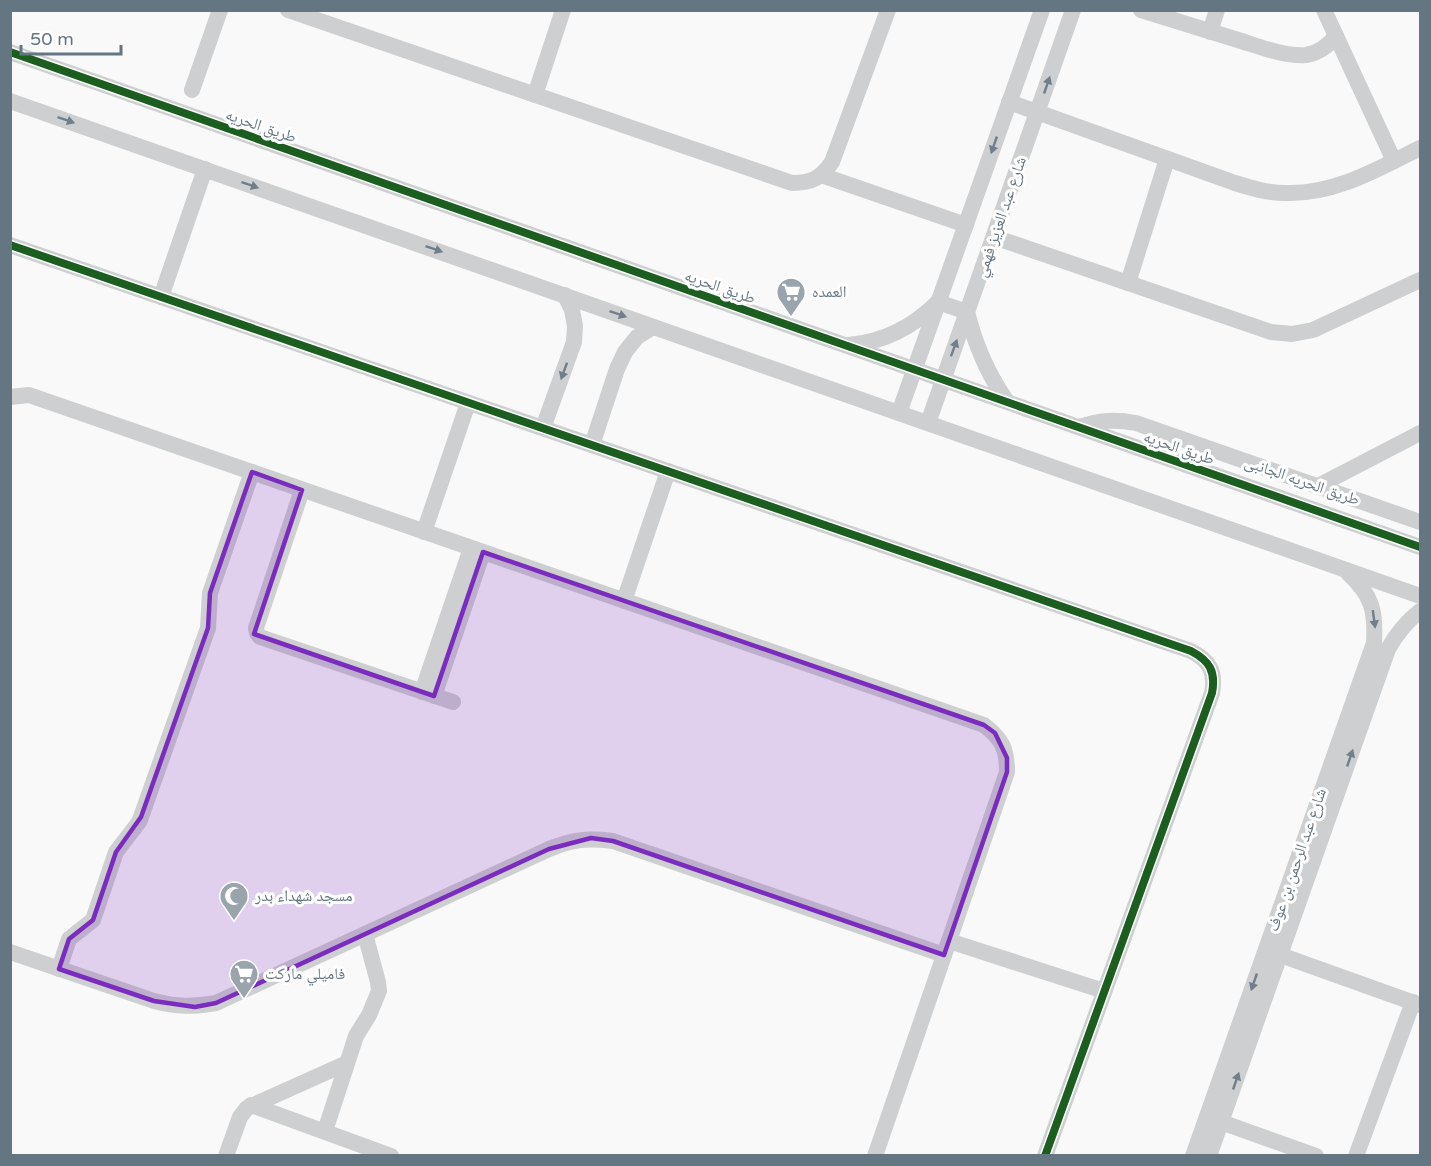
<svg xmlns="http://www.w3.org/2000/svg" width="1431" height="1166" font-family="'Varela Round','Noto Naskh Arabic',sans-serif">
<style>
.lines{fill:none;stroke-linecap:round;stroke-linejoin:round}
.minor{stroke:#cecfd0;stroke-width:16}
.cycleway-casing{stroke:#fff;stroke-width:11}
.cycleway{stroke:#1b5e20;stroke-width:8}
.oneway{fill:#707f8b}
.marked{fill:#7b2cbf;fill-opacity:0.2;stroke:#7b2cbf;stroke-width:4.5;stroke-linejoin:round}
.labels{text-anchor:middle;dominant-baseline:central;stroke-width:6;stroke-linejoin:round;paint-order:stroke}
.street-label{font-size:16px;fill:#657683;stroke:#fff}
.poi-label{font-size:16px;fill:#657683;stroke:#fff;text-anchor:start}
</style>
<rect width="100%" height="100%" fill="#f9f9f9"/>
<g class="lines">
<g class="minor">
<path d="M 288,10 L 792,183 C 812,183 821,178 832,162 L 888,10"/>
<path d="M 1141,10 C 1173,20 1206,30 1238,40 C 1258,46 1285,57 1306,55 C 1319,53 1328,46 1336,36"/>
<polyline points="1324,10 1394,161"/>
<polyline points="1210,32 1217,10"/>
<polyline points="10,52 1420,547"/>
<polyline points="192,90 220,10"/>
<polyline points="535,95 563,10"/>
<polyline points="10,101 1420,596"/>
<path d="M 1009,102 L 1235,183 C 1251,188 1267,193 1285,193 C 1334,195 1378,169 1420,148"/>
<polyline points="821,175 966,225"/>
<polyline points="994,237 1271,332 1292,334 1313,330 1420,280"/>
<path d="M 10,245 L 1191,651 C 1210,661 1216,672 1212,693 L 1045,1156"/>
<polyline points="1128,283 1167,159"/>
<polyline points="161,297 205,169"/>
<path d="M 849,345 C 885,342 913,327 938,302 L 967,312 C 975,344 987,373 1006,400"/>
<path d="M 10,397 L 29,395 L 984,725 C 1002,739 1007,749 1007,772 L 875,1156"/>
<polyline points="899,413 1042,10"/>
<polyline points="928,423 1073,10"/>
<path d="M 1079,427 C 1101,420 1114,419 1136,423 L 1420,522"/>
<polyline points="543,428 574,342 575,326 572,310 565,295"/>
<polyline points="592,445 617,369 625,352 637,337 653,327"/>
<polyline points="1318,486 1420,433"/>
<polyline points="302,490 256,628 257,633 260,637 453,702"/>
<polyline points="424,532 468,403"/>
<polyline points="624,601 668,471"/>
<polyline points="422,692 471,548"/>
<polyline points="434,696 483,552"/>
<polyline points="949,941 1104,991"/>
<polyline points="1269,951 1420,1005"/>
<path d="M 10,952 L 154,1001 C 177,1007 192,1007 216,1003 L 549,849 C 574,839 587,838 613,841 L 944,955"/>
<polyline points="59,969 69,939 93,920 116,852 139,822 141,817 208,628 210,593 252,472"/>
<polyline points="251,1105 391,1156"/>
<polyline points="1221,1122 1316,1156"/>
<polyline points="325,1131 356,1036 369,1015 379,991 378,982 365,934"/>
<polyline points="226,1156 240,1117 247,1108 347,1063"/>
<path d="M 1193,1156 L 1374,643 C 1376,611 1372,595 1348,573"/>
<path d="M 1209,1156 L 1388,649 C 1397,633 1406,622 1420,611"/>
<polyline points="1356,1156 1413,1002"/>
</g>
<g class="cycleway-casing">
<g id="cycleway">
<polyline points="10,52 1420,547"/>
<path d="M 10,245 L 1191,651 C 1210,661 1216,672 1212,693 L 1045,1156"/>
</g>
</g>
<use href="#cycleway" class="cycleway"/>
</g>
<defs><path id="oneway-solid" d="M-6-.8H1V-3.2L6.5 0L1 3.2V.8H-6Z" transform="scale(1.5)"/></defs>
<g class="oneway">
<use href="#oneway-solid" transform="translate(1047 85) rotate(-71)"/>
<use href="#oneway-solid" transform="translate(66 120) rotate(19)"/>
<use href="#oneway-solid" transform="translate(994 145) rotate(109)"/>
<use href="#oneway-solid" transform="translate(250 185) rotate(19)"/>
<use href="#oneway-solid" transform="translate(434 249) rotate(19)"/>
<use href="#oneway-solid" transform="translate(618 314) rotate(19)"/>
<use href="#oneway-solid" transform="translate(954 348) rotate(-70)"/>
<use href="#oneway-solid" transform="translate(564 371) rotate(110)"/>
<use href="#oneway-solid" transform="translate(1374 619) rotate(82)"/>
<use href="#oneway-solid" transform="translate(1350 758) rotate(-71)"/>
<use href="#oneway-solid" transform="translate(1254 982) rotate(109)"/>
<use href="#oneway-solid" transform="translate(1236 1081) rotate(-71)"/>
</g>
<path class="marked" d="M 252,472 L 302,490 L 254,634 L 434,696 L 483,552 L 984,725 L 995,733 L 1007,758 L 1007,772 L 944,955 L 613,841 L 591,838 L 549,849 L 216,1003 L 195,1007 L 154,1001 L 59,969 L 69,939 L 93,920 L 116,852 L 141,817 L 208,628 L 210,593 Z"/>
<defs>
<g id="supermarket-pin" transform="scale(1.5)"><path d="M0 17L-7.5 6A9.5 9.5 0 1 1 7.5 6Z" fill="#99a4ac" stroke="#fff"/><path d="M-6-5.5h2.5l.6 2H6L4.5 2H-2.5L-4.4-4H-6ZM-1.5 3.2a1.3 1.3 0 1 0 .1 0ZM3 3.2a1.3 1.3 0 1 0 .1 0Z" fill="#fff"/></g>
<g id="mosque-pin" transform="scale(1.5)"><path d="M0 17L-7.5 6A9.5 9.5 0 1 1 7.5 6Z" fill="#99a4ac" stroke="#fff"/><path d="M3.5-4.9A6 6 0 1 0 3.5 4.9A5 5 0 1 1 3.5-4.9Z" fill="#fff"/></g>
</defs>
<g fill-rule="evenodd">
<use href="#supermarket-pin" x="791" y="292"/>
<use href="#mosque-pin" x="234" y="896"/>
<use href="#supermarket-pin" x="244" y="974"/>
</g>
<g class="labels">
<g class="street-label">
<text transform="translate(261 126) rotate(19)">طريق الحريه</text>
<text transform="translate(1001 217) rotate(-71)">شارع عبد العزيز فهمي</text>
<text transform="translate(720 287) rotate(19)">طريق الحريه</text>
<text transform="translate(1179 448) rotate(19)">طريق الحريه</text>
<text transform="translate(1302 481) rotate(19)">طريق الحريه الجانبى</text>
<text transform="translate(1297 860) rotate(-71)">شارع عبد الرحمن بن عوف</text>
</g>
<g class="poi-label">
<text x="812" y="292">العمده</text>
<text x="255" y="896">مسجد شهداء بدر</text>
<text x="265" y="974">فاميلي ماركت</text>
</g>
</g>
<rect width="1431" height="1166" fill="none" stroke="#657683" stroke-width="24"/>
<path d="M21 45v9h100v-9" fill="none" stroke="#657683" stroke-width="3"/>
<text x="30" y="45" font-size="18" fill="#657683" stroke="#ffffff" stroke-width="4.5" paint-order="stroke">50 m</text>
</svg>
